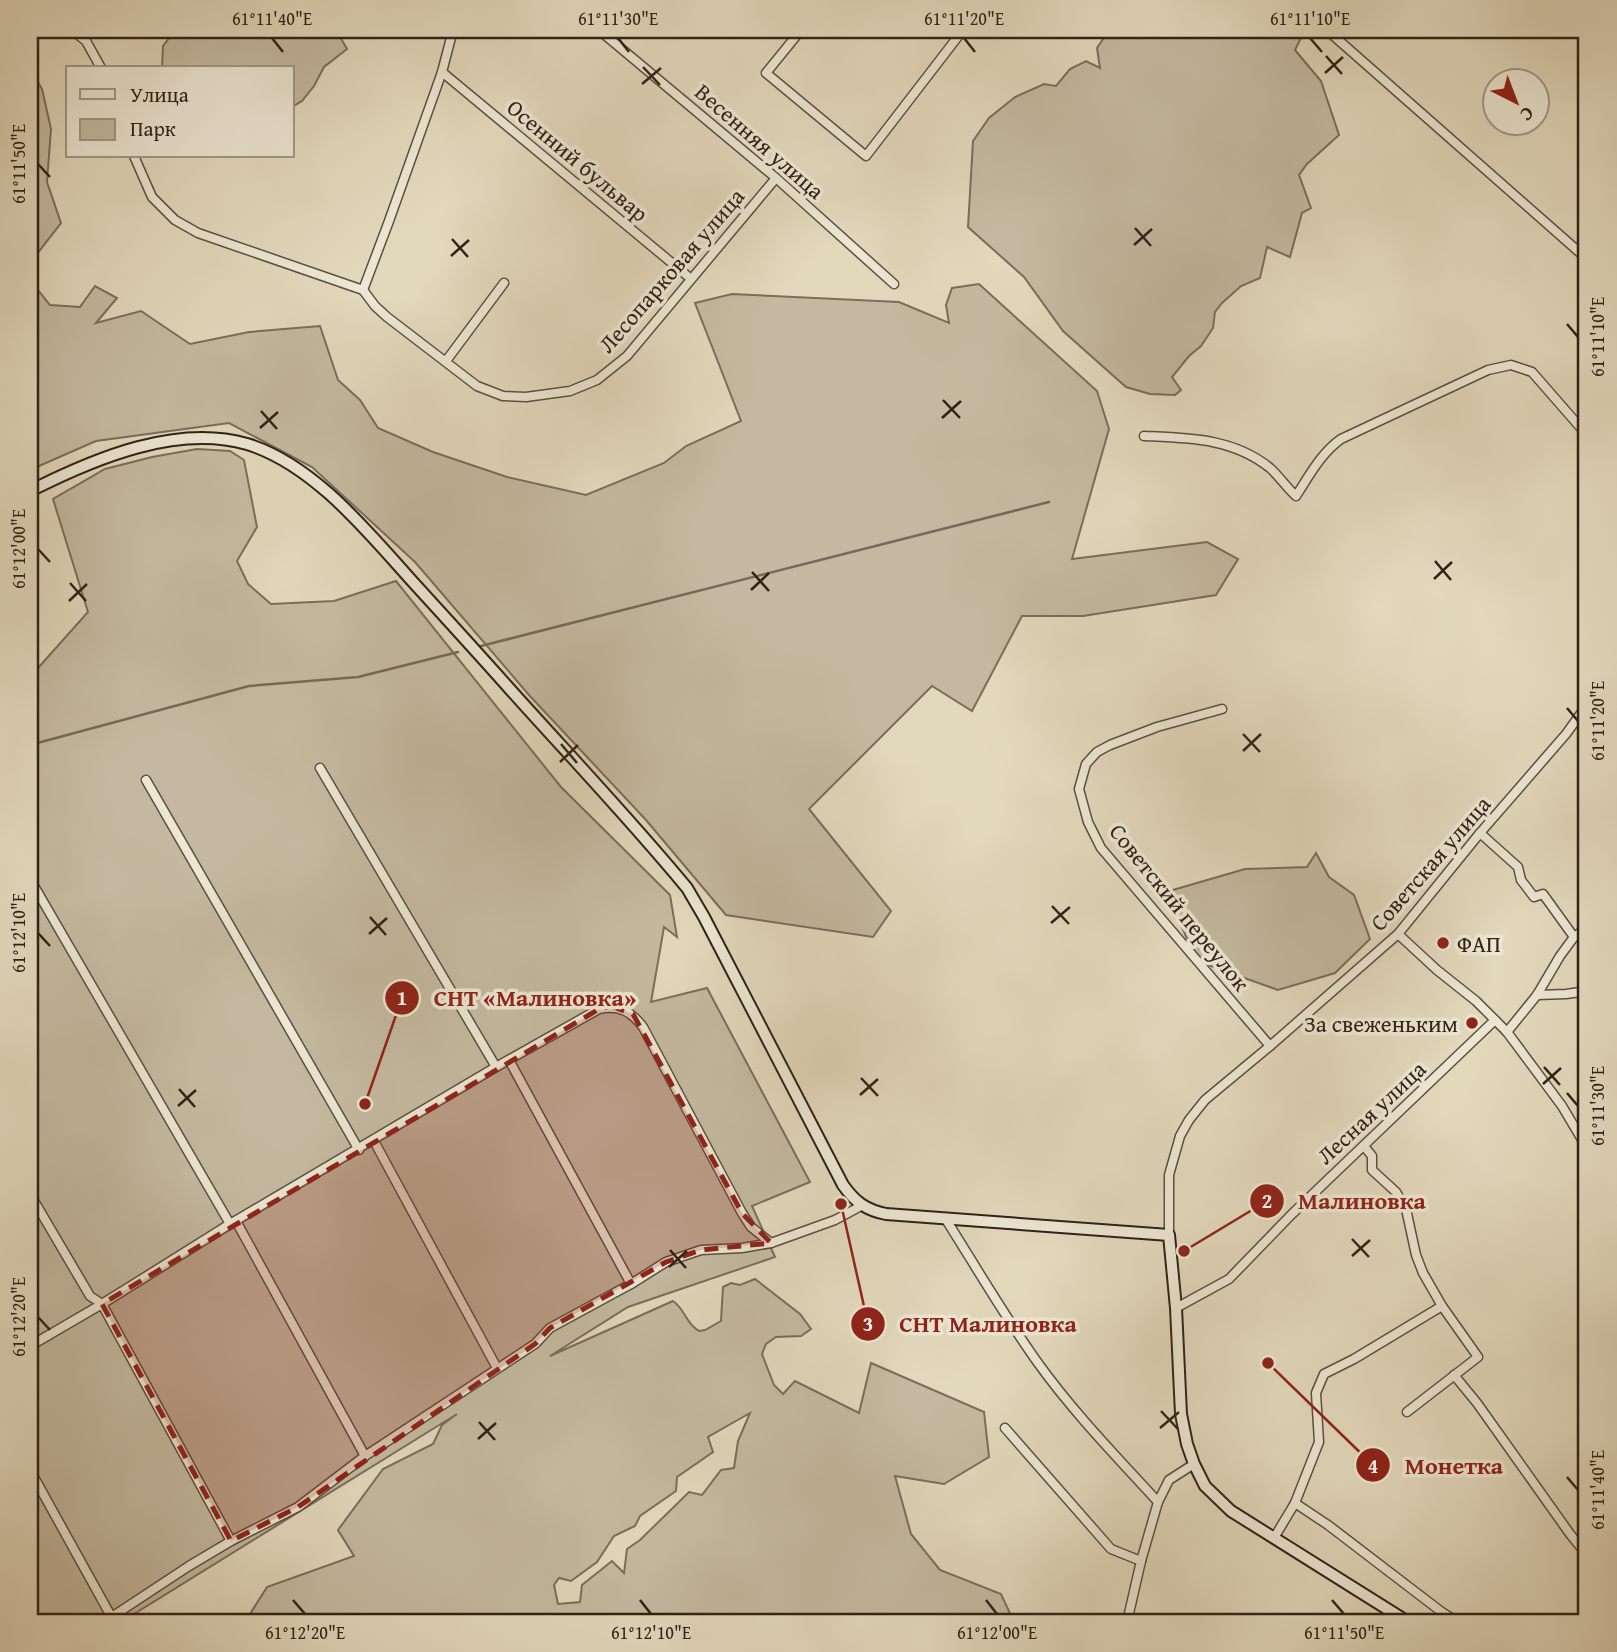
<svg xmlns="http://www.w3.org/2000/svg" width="1617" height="1652" font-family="'Gentium Book Plus',serif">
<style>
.green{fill:#c4b9a0;stroke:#7a6e5c;stroke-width:2;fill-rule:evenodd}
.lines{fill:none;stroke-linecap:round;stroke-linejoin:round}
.stream{stroke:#766a58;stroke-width:2.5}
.street-casing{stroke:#5c5040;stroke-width:11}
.secondary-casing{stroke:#302217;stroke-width:14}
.street{stroke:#ece6d3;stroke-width:8}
.secondary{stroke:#ece6d3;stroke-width:10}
.marked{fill:#8f2418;fill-opacity:0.2;stroke:#8f2418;stroke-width:5;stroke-dasharray:14 9;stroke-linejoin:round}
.ticks{fill:none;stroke:#302217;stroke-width:2.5}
.poi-dot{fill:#8f2418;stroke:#ece6d3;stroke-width:2.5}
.labels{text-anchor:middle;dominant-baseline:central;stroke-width:7;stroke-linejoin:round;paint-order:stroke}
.street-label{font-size:23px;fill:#302217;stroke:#ece6d3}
.poi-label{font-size:23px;fill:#302217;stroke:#ece6d3;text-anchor:start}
.leader{fill:none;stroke:#8f2418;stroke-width:2.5}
.callout-dot{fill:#8f2418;stroke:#ece6d3;stroke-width:2.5}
.mark-label{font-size:21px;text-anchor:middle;font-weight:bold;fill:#fff}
.callout-label{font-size:24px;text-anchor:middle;font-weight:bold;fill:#8f2418;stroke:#ece6d3;stroke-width:7;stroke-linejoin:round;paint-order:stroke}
.neatline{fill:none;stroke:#302217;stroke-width:2.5}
.ticks-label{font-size:18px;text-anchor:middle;fill:#302217}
</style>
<rect width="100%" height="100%" fill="#e2d8bc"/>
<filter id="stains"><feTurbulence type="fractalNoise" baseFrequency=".00286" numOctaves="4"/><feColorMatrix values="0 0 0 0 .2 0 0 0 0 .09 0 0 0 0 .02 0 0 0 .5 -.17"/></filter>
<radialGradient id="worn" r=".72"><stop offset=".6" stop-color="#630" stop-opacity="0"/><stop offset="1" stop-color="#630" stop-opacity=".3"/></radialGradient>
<g class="green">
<polygon points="175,30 325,30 339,35 347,49 324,67 314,86 302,101 292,107 292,68 178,68 174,66 162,68 163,46"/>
<polygon points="1109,30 1297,30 1301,38 1295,50 1321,81 1339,135 1307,164 1299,175 1311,208 1302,213 1290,257 1267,247 1260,278 1241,286 1222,303 1215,312 1213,328 1201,346 1189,356 1172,377 1181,390 1175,395 1150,394 1126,387 1063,331 1024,277 968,227 973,141 989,118 1015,97 1044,84 1056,86 1070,69 1086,61 1100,68 1097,48"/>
<polygon points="30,69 42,89 51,129 47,182 61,223 30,263"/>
<polygon points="30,280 50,305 80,307 95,286 117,298 96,323 141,311 190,344 249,332 320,326 338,380 360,400 378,428 433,452 507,477 586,495 664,463 686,446 741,421 695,303 732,294 899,302 949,323 946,305 952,288 979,284 1097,391 1109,429 1072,559 1207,542 1238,559 1216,595 1083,616 1022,616 972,711 932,686 809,809 891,911 873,937 726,915 646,820 529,695 415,562 312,467 229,423 96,441 30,470"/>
<path d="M 197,449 L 230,451 L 244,460 L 257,527 L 237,561 L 248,584 L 271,604 L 334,601 L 396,581 L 561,787 L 670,895 L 677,937 L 664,927 L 651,1002 L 707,988 L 810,1182 L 752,1206 L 775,1257 L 628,1307 L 550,1356 L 673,1301 C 685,1309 686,1324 699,1331 L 705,1330 L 721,1321 L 723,1287 L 731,1283 L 740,1285 L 755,1279 L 800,1314 L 811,1329 L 801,1336 L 776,1337 L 766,1344 L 762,1354 L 774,1385 L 783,1394 L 795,1381 L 859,1413 L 871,1363 L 984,1412 L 989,1457 L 944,1484 L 895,1476 L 911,1534 L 940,1570 L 1001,1594 L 1014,1622 L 245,1622 L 267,1587 L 354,1556 L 338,1530 L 383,1469 L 433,1444 L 442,1425 L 457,1414 L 121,1622 L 30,1622 L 30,677 L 88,612 L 53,499 L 105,469 L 152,457 ZM 750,1413 L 738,1441 L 734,1468 L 721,1470 L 702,1495 L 689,1492 L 640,1540 L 627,1549 L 624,1573 L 612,1561 L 582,1585 L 580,1602 L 558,1604 L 554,1585 L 559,1578 L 571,1581 L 597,1562 L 614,1536 L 635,1526 L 640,1516 L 676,1491 L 677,1477 L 713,1452 L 708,1437 Z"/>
<polygon points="1316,853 1329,877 1354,895 1370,939 1335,973 1278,990 1197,961 1166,892 1245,869 1307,867"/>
</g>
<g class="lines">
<g class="stream">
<polyline points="481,646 1049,502"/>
<polyline points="30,745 249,686 358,677 458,652"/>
</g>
<g class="street-casing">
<g id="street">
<polyline points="72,30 86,41 101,68"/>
<polyline points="599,30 776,178 894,284"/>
<polyline points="801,30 766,73 866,156 963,30"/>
<polyline points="1327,30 1587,259"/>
<polyline points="442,72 690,278"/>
<polyline points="134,156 152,197 175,220 198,233 363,290 375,306 387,317 477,386 503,396 526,397 570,391 597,380 627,356 776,178"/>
<polyline points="363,290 389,221 442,72 453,30"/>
<polyline points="446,361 504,283"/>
<path d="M 1144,436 C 1189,438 1233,438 1270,468 C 1279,476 1287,488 1296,496 C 1309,476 1321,453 1341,439 L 1488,370 L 1511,365 L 1532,372 L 1587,435"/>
<polyline points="1222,709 1157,727 1110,745 1097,752 1086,764 1079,789 1088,822 1101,848 1270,1046"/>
<polyline points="320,768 496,1067"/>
<polyline points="146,780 359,1150"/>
<polyline points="1480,833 1518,867 1521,880 1534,897 1543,894 1574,937"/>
<polyline points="30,879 230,1224"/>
<polyline points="1398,934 1437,970 1476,1001 1507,1032 1562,1106 1587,1148"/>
<polyline points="1537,995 1566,994 1587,991"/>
<polyline points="1507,1032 1537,995 1560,956 1574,937 1587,928"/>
<polyline points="509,1060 631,1284"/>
<polyline points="374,1141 497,1368"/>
<polyline points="1364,1146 1372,1156 1372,1170 1396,1192 1406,1209 1416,1255 1423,1273 1442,1306 1478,1357 1407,1412"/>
<polyline points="30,1194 90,1296 102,1304 231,1541"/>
<path d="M 945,1218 C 976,1267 1005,1317 1038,1363 C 1074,1413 1117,1457 1158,1502"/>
<polyline points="236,1221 365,1456"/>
<polyline points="1169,1235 1169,1175 1180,1136 1189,1120 1205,1100 1270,1046 1398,934 1480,833 1566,734 1587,705"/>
<polyline points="1176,1308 1229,1279 1292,1214 1495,1020"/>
<path d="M 30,1346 L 102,1304 L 230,1224 L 496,1067 L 599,1009 C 619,1005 631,1011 643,1027 L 742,1213 L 751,1227 L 771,1243 L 835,1220 L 861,1206"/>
<polyline points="1454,1375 1477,1403 1570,1534 1587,1555"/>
<polyline points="1005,1428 1111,1549 1141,1561"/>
<polyline points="30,1470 112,1618"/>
<polyline points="1295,1503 1328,1525 1443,1613 1458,1622"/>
<polyline points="1274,1538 1295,1503 1319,1442 1316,1393 1324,1374 1354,1359 1442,1306"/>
<polyline points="104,1622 189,1566 231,1541 298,1507 365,1456 535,1344 550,1328 631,1284 666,1262 701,1250 742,1248 771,1243"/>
<polyline points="1127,1622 1141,1561 1158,1502 1169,1480 1194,1464"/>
<polyline points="1435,1622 1443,1613"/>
</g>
</g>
<g class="secondary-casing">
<path id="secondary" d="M 34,489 C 96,458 177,424 247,444 C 313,464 367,531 412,581 C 444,616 476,651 508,687 C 568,754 630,819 687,888 L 704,917 L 843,1185 C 855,1202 866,1210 886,1214 L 1169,1235 L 1176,1308 L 1181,1414 L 1187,1444 L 1194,1464 L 1205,1486 L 1231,1511 L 1408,1622"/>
</g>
<use href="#street" class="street"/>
<use href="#secondary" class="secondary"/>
</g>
<path class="marked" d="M 611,1006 L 633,1014 L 742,1213 L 771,1243 L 701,1250 L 666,1262 L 550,1328 L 535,1344 L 298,1507 L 231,1541 L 102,1304 L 599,1009 Z"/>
<path class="ticks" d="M 272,38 L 283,52M 618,38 L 629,52M 964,38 L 975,52M 1310,38 L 1322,52M 1326,56 L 1342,74M 643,67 L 660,85M 1325,73 L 1343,57M 642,84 L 661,68M 38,164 L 50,177M 1135,228 L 1151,246M 452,239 L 468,257M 1134,245 L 1152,229M 451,256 L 469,240M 1567,324 L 1578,337M 943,400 L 960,418M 261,411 L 277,429M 942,418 L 961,401M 260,428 L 278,412M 38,549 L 50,562M 1435,561 L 1451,580M 752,572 L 769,591M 1434,579 L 1452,562M 70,583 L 86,601M 751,590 L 769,573M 69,601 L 87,584M 1567,708 L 1578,721M 1243,734 L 1260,752M 561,744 L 577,763M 1243,751 L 1261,734M 560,762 L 578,745M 1052,906 L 1069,924M 370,917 L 386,935M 1051,923 L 1070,907M 38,933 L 50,946M 369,934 L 387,918M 1544,1067 L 1560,1085M 861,1078 L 878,1096M 1543,1084 L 1561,1068M 179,1089 L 195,1107M 1567,1093 L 1578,1106M 860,1095 L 878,1079M 178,1106 L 196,1090M 1352,1239 L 1369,1257M 670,1250 L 686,1268M 1352,1256 L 1370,1240M 669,1267 L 687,1251M 38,1317 L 50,1330M 1161,1411 L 1178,1429M 479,1422 L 495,1440M 1160,1428 L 1179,1412M 478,1439 L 496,1423M 1567,1477 L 1578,1490M 293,1600 L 305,1614M 640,1600 L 651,1614M 986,1600 L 997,1614M 1332,1600 L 1344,1614"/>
<g class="poi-dot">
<circle cx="1443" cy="943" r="7"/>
<circle cx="1472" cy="1023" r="7"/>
</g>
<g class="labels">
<g class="street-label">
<text transform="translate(760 141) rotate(41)">Весенняя улица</text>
<text transform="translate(578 160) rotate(40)">Осенний бульвар</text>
<text transform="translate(671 270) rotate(-49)">Лесопарковая улица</text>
<text transform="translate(1430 863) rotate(-49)">Советская улица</text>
<text transform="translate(1180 907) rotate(51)">Советский переулок</text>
<text transform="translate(1371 1112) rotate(-43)">Лесная улица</text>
</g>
<g class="poi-label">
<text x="1457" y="943">ФАП</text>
<text x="1458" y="1023" text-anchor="end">За свеженьким</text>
</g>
</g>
<path class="leader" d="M365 1104L402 998M1184 1251L1267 1201M841 1204L868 1324M1268 1363L1373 1465"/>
<g class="callout-dot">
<circle cx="365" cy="1104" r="7"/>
<circle cx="1184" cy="1251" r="7"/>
<circle cx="841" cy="1204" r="7"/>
<circle cx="1268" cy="1363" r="7"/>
<circle cx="402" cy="998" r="18"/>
<circle cx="1267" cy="1201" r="18"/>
<circle cx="868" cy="1324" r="18"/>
<circle cx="1373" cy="1465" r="18"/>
</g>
<g class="mark-label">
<text x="402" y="1005">1</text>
<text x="1267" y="1208">2</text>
<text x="868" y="1331">3</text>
<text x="1373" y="1473">4</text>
</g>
<g class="callout-label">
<text x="535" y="1006">СНТ «Малиновка»</text>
<text x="1362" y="1209">Малиновка</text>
<text x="988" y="1332">СНТ Малиновка</text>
<text x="1454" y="1474">Монетка</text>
</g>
<rect width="1617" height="1652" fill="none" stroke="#e2d8bc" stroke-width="77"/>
<rect x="66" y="66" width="228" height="91" fill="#ece6d3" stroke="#a19888" stroke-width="2"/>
<rect x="80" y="89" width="35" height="10" fill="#ece6d3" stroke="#a19888" stroke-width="2"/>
<text x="130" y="102" font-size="21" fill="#302217">Улица</text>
<rect x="80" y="119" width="35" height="21" fill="#c4b9a0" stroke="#a19888" stroke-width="2"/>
<text x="130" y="136" font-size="21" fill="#302217">Парк</text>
<g transform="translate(1516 102) rotate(138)"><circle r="33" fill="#ece6d3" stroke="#a19888" stroke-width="2"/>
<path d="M0-5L12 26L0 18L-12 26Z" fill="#8f2418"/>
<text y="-10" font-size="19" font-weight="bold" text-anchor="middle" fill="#302217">С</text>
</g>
<rect x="38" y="38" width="1540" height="1576" class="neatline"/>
<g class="ticks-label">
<text x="272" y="25">61°11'40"E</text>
<text x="618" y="25">61°11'30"E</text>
<text x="964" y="25">61°11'20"E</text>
<text x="1310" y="25">61°11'10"E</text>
<text transform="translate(19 164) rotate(-90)" y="6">61°11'50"E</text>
<text transform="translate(1598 337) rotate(-90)" y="6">61°11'10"E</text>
<text transform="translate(19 549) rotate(-90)" y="6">61°12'00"E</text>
<text transform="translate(1598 721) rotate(-90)" y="6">61°11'20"E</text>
<text transform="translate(19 933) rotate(-90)" y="6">61°12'10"E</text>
<text transform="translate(1598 1106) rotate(-90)" y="6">61°11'30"E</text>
<text transform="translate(19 1317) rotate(-90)" y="6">61°12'20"E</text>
<text transform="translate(1598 1490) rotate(-90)" y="6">61°11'40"E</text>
<text x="305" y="1639">61°12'20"E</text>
<text x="651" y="1639">61°12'10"E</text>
<text x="997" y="1639">61°12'00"E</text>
<text x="1344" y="1639">61°11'50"E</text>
</g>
<rect width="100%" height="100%" filter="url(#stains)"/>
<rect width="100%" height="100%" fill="url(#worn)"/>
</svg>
